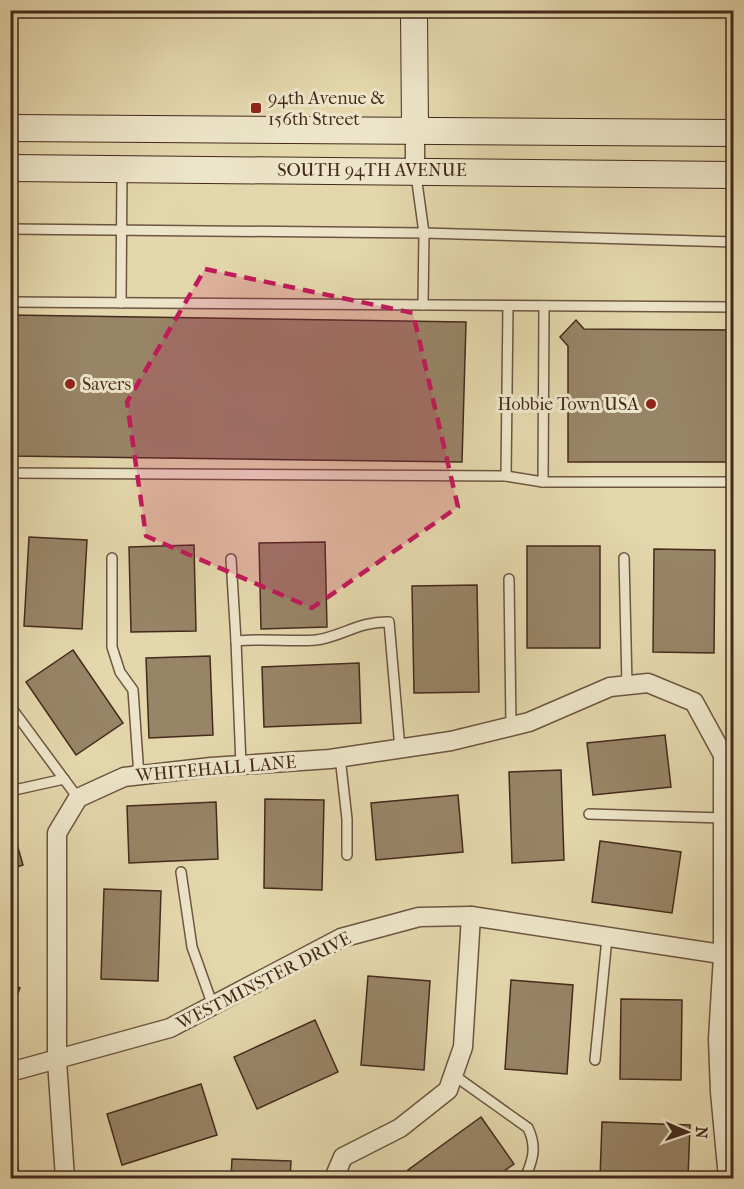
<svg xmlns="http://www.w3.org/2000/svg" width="744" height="1189" font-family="'IM FELL French Canon',serif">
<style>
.building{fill:#988467;stroke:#452a1d;stroke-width:1.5}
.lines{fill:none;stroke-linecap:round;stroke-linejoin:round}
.lane-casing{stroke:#6d5541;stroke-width:12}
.street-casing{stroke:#6d5541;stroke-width:21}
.secondary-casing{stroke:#452a1d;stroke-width:28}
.lane{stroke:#ede5c9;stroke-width:9}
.street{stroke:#ede5c9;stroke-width:18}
.secondary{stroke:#ede5c9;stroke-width:26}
.marked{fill:#c2185b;fill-opacity:0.2;stroke:#c2185b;stroke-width:4.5;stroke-dasharray:12 8;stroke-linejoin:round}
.poi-dot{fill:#8f2418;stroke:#ede5c9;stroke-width:2}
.labels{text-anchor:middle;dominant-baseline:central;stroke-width:6;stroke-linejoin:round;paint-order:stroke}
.poi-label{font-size:18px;fill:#452a1d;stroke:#ede5c9;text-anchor:start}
.street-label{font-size:18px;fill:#452a1d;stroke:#ede5c9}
</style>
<rect width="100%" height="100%" fill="#e4d7ac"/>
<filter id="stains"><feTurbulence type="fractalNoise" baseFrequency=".00333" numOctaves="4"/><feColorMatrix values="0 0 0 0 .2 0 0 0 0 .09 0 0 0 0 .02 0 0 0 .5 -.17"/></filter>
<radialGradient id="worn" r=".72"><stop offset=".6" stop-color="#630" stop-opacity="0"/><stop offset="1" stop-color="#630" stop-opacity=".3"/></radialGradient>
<g class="building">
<polygon points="10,315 466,322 462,462 10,456"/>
<polygon points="576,320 584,329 734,330 734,462 568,462 568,346 560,337"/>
<polygon points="29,537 87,540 82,629 24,626"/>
<polygon points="325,542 327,627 261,629 259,543"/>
<polygon points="194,545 196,631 131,632 129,547"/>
<rect x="527" y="546" width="73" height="102"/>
<polygon points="654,549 715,550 714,653 653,652"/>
<polygon points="477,585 479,692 414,693 412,586"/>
<polygon points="73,650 123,723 76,755 26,682"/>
<polygon points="210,656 213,735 149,738 146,658"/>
<polygon points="359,663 361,723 264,727 262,667"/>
<polygon points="665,735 671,787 593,795 587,743"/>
<polygon points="561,770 564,860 512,863 509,772"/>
<polygon points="458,795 463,852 376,860 371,803"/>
<polygon points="265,799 324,800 322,890 264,888"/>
<polygon points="216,802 218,859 129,863 127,806"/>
<polygon points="10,820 23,865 10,869"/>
<polygon points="600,841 681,852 672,913 592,902"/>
<polygon points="104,889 161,891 158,981 101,979"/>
<polygon points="368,976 430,981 424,1070 361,1065"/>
<polygon points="511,980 573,985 567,1074 505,1069"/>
<polygon points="10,984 20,988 10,1013"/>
<polygon points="621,999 682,1000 681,1080 620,1079"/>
<polygon points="315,1020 338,1072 257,1109 234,1057"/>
<polygon points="201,1084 217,1135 122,1165 107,1114"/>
<polygon points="481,1117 514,1164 494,1178 414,1178 408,1170"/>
<polygon points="602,1122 690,1125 688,1178 600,1178"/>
<polygon points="10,1125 14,1125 19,1178 10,1178"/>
<polygon points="232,1159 291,1161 290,1178 231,1178"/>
</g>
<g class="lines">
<g class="lane-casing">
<g id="lane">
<polyline points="416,175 424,233 423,305"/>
<polyline points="10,229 424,233 734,242"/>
<polyline points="10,302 734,307"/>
<polyline points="121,303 122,171"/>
<polyline points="10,473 506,476 543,482 734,482"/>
<polyline points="506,476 508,306"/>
<polyline points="543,482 544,306"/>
<polyline points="112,558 112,647 120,672 133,690 139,776"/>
<polyline points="624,558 627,685"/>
<polyline points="231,559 236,641"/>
<polyline points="509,579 511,726"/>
<polyline points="10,706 78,798"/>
<polyline points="340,757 347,819 347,855"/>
<path d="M 241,765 L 236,641 C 263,638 290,642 316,640 C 341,637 359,621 389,622 L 400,749"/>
<polyline points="10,791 64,779"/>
<polyline points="589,814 723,818"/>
<polyline points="181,872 192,947 213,1006"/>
<polyline points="595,1060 607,938"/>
<path d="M 455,1076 L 528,1128 C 537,1147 533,1160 525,1178"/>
</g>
</g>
<g class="street-casing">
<g id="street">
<polyline points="415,131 415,170"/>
<polyline points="10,1072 170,1028 341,938 419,917 471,916 734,956"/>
<polyline points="65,1178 57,1061 57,833 78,798 124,777 211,767 330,759 451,741 529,722 610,687 648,683 694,702 723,755 723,956 718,1039 720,1092 728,1178"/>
<polyline points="334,1178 343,1157 400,1128 448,1090 463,1047 471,916"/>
</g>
</g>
<g class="secondary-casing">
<g id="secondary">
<polyline points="414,10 415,131"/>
<polyline points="10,128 734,133"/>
<polyline points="10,168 734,175"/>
</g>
</g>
<use href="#lane" class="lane"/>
<use href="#street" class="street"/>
<use href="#secondary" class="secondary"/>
</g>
<path class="marked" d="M 205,269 L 413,313 L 458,507 L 312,608 L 146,536 L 127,402 Z"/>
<g class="poi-dot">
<rect x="250" y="102" width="12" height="12" rx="3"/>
<circle cx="70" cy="384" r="6"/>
<circle cx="651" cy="404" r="6"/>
</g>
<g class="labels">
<g class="poi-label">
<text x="268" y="98">94th Avenue &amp;<tspan x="268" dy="21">156th Street</tspan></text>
<text x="82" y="384">Savers</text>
<text x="639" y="404" text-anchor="end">Hobbie Town USA</text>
</g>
<g class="street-label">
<text x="372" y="170">SOUTH 94TH AVENUE</text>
<text transform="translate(216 769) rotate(-5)">WHITEHALL LANE</text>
<text transform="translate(264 981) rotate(-27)">WESTMINSTER DRIVE</text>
</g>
</g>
<rect width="744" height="1189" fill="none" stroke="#e4d7ac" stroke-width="36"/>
<rect x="12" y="12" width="720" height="1165" fill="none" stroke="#452a1d" stroke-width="3"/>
<rect x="18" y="18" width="708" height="1153" fill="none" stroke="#452a1d" stroke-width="1.5"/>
<g transform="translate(687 1132) rotate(92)" stroke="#ede5c9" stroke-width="4.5" paint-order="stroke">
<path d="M0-4.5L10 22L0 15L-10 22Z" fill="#452a1d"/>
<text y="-9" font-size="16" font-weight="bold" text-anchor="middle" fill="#452a1d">N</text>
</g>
<rect width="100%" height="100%" filter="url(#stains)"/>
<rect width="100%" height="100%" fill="url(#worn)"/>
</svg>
